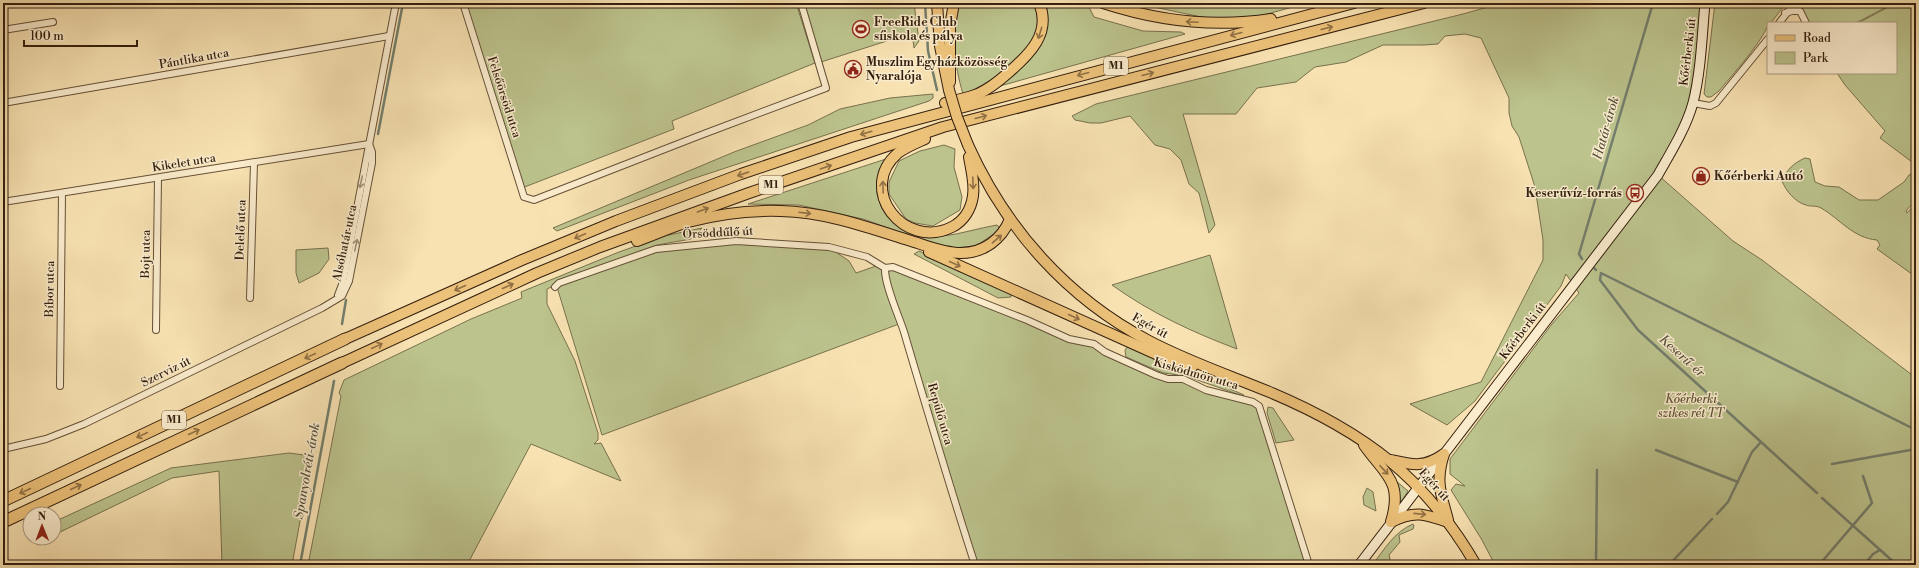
<svg xmlns="http://www.w3.org/2000/svg" width="1919" height="568" font-family="'Libre Bodoni',serif">
<style>
.green{fill:#bcc38d;stroke:#78714e}
.lines{fill:none;stroke-linecap:round;stroke-linejoin:round}
.stream{stroke:#737e6c;stroke-width:2.5}
.street-casing{stroke:#655037;stroke-width:8}
.secondary-casing{stroke:#341f0e;stroke-width:11}
.primary-casing{stroke:#341f0e;stroke-width:12}
.highway-casing{stroke:#341f0e;stroke-width:13}
.street{stroke:#faeccd;stroke-width:6}
.secondary{stroke:#faeccd;stroke-width:9}
.primary{stroke:#ecc179;stroke-width:10}
.highway{stroke:#ecc179;stroke-width:11}
.primary-bridge-casing{stroke:#341f0e;stroke-width:12;stroke-linecap:butt}
.primary-bridge{stroke:#ecc179;stroke-width:10}
.oneway{stroke:#907044}
.oneway2{stroke:#a19077}
.labels{text-anchor:middle;dominant-baseline:central;stroke-width:3;stroke-linejoin:round;paint-order:stroke}
.shield{fill:#faeccd;stroke:#6f5c47;stroke-width:1}
.shield-label{font-size:11px;font-weight:bold;fill:#341f0e}
.poi-label{font-size:12px;font-weight:bold;fill:#341f0e;stroke:#faeccd;text-anchor:start}
.street-label{font-size:12px;fill:#341f0e;stroke:#faeccd}
.park-label{font-size:12px;font-style:italic;fill:#5d5034;stroke:#faeccd}
.water-label{font-size:13px;font-style:italic;fill:#544f3d;stroke:#faeccd}
</style>
<rect width="100%" height="100%" fill="#f8e2b2"/>
<filter id="stains"><feTurbulence type="fractalNoise" baseFrequency=".005" numOctaves="4"/><feColorMatrix values="0 0 0 0 .2 0 0 0 0 .09 0 0 0 0 .02 0 0 0 .5 -.17"/></filter>
<radialGradient id="worn" r=".72"><stop offset=".6" stop-color="#630" stop-opacity="0"/><stop offset="1" stop-color="#630" stop-opacity=".3"/></radialGradient>
<g class="green">
<polygon points="465,3 796,3 815,63 672,121 674,129 522,188"/>
<polygon points="804,3 914,3 919,41 914,48 912,33 821,62"/>
<path d="M 960,3 L 1035,3 C 1038,15 1039,28 1034,40 C 1025,60 983,87 963,94 C 954,64 951,33 960,3 Z"/>
<polygon points="1045,3 1080,3 1089,7 1094,17 1143,31 1181,32 1185,34 1000,86 1028,62 1040,46 1046,34 1047,6"/>
<polygon points="1135,3 1307,3 1253,18 1206,18"/>
<polygon points="1502,3 1705,3 1693,103 1658,175 1733,241 1762,260 1916,378 1916,565 1495,565 1482,540 1451,490 1456,484 1465,486 1450,474 1450,459 1552,324 1579,293 1566,274 1561,286 1475,401 1447,425 1410,404 1481,382 1543,260 1543,240 1535,187 1519,137 1512,126 1509,113 1509,98 1481,38 1465,34 1445,36 1438,44 1423,45 1383,45 1346,62 1315,67 1296,82 1257,88 1236,114 1183,114 1215,225 1209,233 1199,193 1189,184 1181,160 1170,149 1155,145 1130,116 1101,123 1090,123 1075,120 1072,116 1096,104 1463,14"/>
<path d="M 1715,3 L 1786,3 L 1771,23 L 1768,23 C 1768,35 1729,79 1719,91 L 1711,97 L 1707,97 L 1704,94 Z"/>
<polygon points="1806,3 1894,3 1856,23 1809,23 1801,8"/>
<polygon points="1896,3 1916,3 1916,165 1880,138 1885,131 1845,85 1837,73 1896,73 1896,23 1858,23"/>
<polygon points="933,94 933,98 929,101 689,180 557,231 553,228 734,152 808,125 840,109 890,98"/>
<polygon points="944,145 955,149 954,167 962,197 960,210 933,226 915,223 906,219 889,194 889,182 899,161 920,151"/>
<path d="M 889,158 C 884,171 875,188 880,203 C 886,227 920,239 943,236 C 961,234 979,228 997,225 L 999,227 L 998,231 L 976,246 L 953,248 L 930,243 L 863,219 L 799,205 L 748,204 Z"/>
<path d="M 1805,158 L 1810,159 L 1815,182 L 1825,186 L 1839,187 L 1859,200 L 1878,200 L 1904,182 L 1909,175 L 1916,172 L 1916,199 L 1906,211 L 1907,213 L 1916,203 L 1916,277 L 1877,249 L 1880,245 L 1877,240 C 1853,238 1840,219 1821,208 C 1816,205 1810,207 1806,205 C 1795,202 1786,191 1782,181 C 1787,169 1794,163 1805,158 Z"/>
<polygon points="702,228 691,239 657,245 578,274 547,289 547,304 575,361 598,433 598,440 594,444 601,443 621,481 531,444 467,565 308,565 341,396 339,393 344,380 471,319 522,298 521,292 619,252 664,236"/>
<polygon points="714,242 833,250 849,261 856,273 876,266 885,268 889,267 1069,339 1080,340 1156,375 1175,379 1259,406 1309,565 975,565 899,324 602,435 557,287 658,249"/>
<polygon points="328,248 329,259 319,273 299,283 296,273 296,250"/>
<polygon points="919,251 1011,294 1011,297 998,298 914,254"/>
<path d="M 1210,255 L 1237,349 C 1192,332 1151,313 1112,285 Z"/>
<polygon points="1129,345 1168,367 1203,377 1244,395 1243,396 1186,376 1163,373 1126,357 1125,350"/>
<polygon points="1268,407 1273,408 1294,440 1276,443 1267,413"/>
<polygon points="289,453 312,456 292,565 222,565 219,471 172,478 56,534 56,521 171,468"/>
<polygon points="1396,481 1408,491 1401,502 1399,502"/>
<polygon points="1367,488 1373,492 1376,511 1364,505 1363,497"/>
<path d="M 1413,524 L 1414,526 L 1413,529 L 1399,535 L 1400,542 L 1389,555 L 1390,559 L 1387,565 L 1372,565 C 1385,549 1394,532 1413,524 Z"/>
</g>
<g class="lines">
<g class="stream">
<polyline points="925,3 928,51 937,90"/>
<polyline points="378,134 403,3"/>
<polyline points="1582,259 1579,254 1653,3"/>
<polyline points="1594,268 1596,270"/>
<polyline points="342,324 346,300"/>
<polyline points="1656,450 1738,482"/>
<polyline points="1832,464 1916,449"/>
<polyline points="1817,493 1638,330 1600,280 1601,273 1916,430"/>
<polyline points="1822,498 1897,565"/>
<polyline points="1717,514 1728,502 1752,452 1761,442"/>
<polyline points="300,565 334,381"/>
<polyline points="1596,565 1597,470"/>
<polyline points="1669,565 1712,519"/>
<polyline points="1819,565 1872,503 1863,476"/>
<polyline points="1864,565 1873,554 1880,550"/>
</g>
<g class="street-casing">
<g id="street">
<polyline points="463,3 524,197 534,200 701,135 826,88 801,3"/>
<polyline points="1785,13 1792,11 1800,11 1806,23"/>
<polyline points="1779,23 1795,3"/>
<polyline points="3,30 53,22"/>
<polyline points="3,103 389,36"/>
<polyline points="1693,103 1710,106 1716,103 1768,39"/>
<polyline points="3,202 369,144"/>
<polyline points="885,268 893,267 1027,320 1069,339 1094,344 1105,352 1156,375 1168,379 1183,379 1206,390 1253,402 1259,406 1309,565"/>
<path d="M 885,268 C 884,284 899,316 904,332 C 927,410 950,488 975,565"/>
<polyline points="555,287 559,283 656,249 736,241 829,247 867,257 885,268"/>
<polyline points="338,295 343,282 396,3"/>
<polyline points="250,298 254,163"/>
<polyline points="156,330 158,178"/>
<polyline points="60,386 62,193"/>
<polyline points="3,449 46,439 84,424 322,308 342,296 349,281 372,163 372,152 369,144"/>
</g>
</g>
<g class="secondary-casing">
<path id="secondary" d="M 1359,565 L 1658,175 C 1671,152 1686,128 1693,103 C 1701,71 1702,36 1705,3"/>
</g>
<g class="primary-casing">
<g id="primary">
<polyline points="937,3 940,46 949,90"/>
<path d="M 1103,3 C 1158,21 1213,28 1271,19"/>
<polyline points="950,82 950,26 954,3"/>
<path d="M 945,103 C 956,100 968,98 978,94 C 989,89 999,81 1008,73 C 1029,55 1052,33 1039,3"/>
<path d="M 925,139 C 916,143 906,147 898,153 C 856,189 904,251 952,227 C 964,221 971,209 973,196 C 975,182 971,170 969,157"/>
<path d="M 968,145 C 1006,229 1067,298 1149,341 C 1189,362 1231,376 1272,393 C 1364,432 1425,477 1476,565"/>
<path d="M 637,241 C 654,235 671,227 688,222 C 718,214 751,210 781,211 C 825,212 867,227 908,240 C 925,245 943,253 961,253 C 984,253 1002,239 1010,219"/>
<polyline points="929,252 1176,363 1193,366"/>
<polyline points="345,339 522,260 616,221 741,174 851,137 1354,3"/>
<polyline points="342,363 537,273 600,247 749,193 943,127 1424,3"/>
<path d="M 1364,445 C 1386,476 1403,481 1391,522"/>
<path d="M 1444,454 C 1435,482 1441,493 1448,520"/>
<path d="M 1391,460 C 1413,465 1424,468 1444,454"/>
<path d="M 1391,522 C 1414,510 1425,514 1448,522"/>
</g>
</g>
<g class="highway-casing">
<g id="highway">
<polyline points="3,501 345,339"/>
<polyline points="3,522 342,363"/>
</g>
</g>
<use href="#street" class="street"/>
<use href="#secondary" class="secondary"/>
<use href="#primary" class="primary"/>
<use href="#highway" class="highway"/>
<g class="primary-bridge-casing">
<polyline id="primary-bridge" points="949,90 957,117 968,145"/>
</g>
<use href="#primary-bridge" class="primary-bridge"/>
</g>
<defs><path id="oneway-shaft" d="M-6 0H5M1.5-3L5.5 0L1.5 3" fill="none" stroke-width="1.6" stroke-linecap="round" stroke-linejoin="round"/></defs>
<g class="oneway">
<use href="#oneway-shaft" transform="translate(1192 22) rotate(-177)"/>
<use href="#oneway-shaft" transform="translate(1327 28) rotate(-14)"/>
<use href="#oneway-shaft" transform="translate(1040 33) rotate(107)"/>
<use href="#oneway-shaft" transform="translate(1236 34) rotate(165)"/>
<use href="#oneway-shaft" transform="translate(1083 74) rotate(165)"/>
<use href="#oneway-shaft" transform="translate(1148 74) rotate(-15)"/>
<use href="#oneway-shaft" transform="translate(981 117) rotate(-15)"/>
<use href="#oneway-shaft" transform="translate(866 133) rotate(164)"/>
<use href="#oneway-shaft" transform="translate(826 167) rotate(-19)"/>
<use href="#oneway-shaft" transform="translate(743 174) rotate(161)"/>
<use href="#oneway-shaft" transform="translate(973 183) rotate(88)"/>
<use href="#oneway-shaft" transform="translate(883 187) rotate(-92)"/>
<use href="#oneway-shaft" transform="translate(703 210) rotate(-20)"/>
<use href="#oneway-shaft" transform="translate(805 213) rotate(7)"/>
<use href="#oneway-shaft" transform="translate(580 236) rotate(157)"/>
<use href="#oneway-shaft" transform="translate(997 239) rotate(-41)"/>
<use href="#oneway-shaft" transform="translate(955 264) rotate(24)"/>
<use href="#oneway-shaft" transform="translate(508 286) rotate(-24)"/>
<use href="#oneway-shaft" transform="translate(460 288) rotate(156)"/>
<use href="#oneway-shaft" transform="translate(1074 317) rotate(24)"/>
<use href="#oneway-shaft" transform="translate(377 346) rotate(-25)"/>
<use href="#oneway-shaft" transform="translate(310 356) rotate(155)"/>
<use href="#oneway-shaft" transform="translate(194 432) rotate(-25)"/>
<use href="#oneway-shaft" transform="translate(142 435) rotate(155)"/>
<use href="#oneway-shaft" transform="translate(1384 470) rotate(47)"/>
<use href="#oneway-shaft" transform="translate(76 487) rotate(-25)"/>
<use href="#oneway-shaft" transform="translate(25 491) rotate(155)"/>
<use href="#oneway-shaft" transform="translate(1420 514) rotate(6)"/>
</g>
<g class="oneway2">
<use href="#oneway-shaft" transform="translate(361 182) rotate(102)"/>
<use href="#oneway-shaft" transform="translate(356 245) rotate(-78)"/>
</g>
<defs>
<g id="stadium-ring" transform="scale(0.9)"><circle r="9.5" fill="#faeccd" stroke="#8f2418" stroke-width="1.5"/><path d="M0-5a6.5 5 0 1 0 0 10a6.5 5 0 1 0 0-10ZM-3.5-1.8h7v3.6h-7Z" fill="#8f2418"/></g>
<g id="civic-ring" transform="scale(0.9)"><circle r="9.5" fill="#faeccd" stroke="#8f2418" stroke-width="1.5"/><path d="M-.6-6.5H3V-4.5H.6V-3L4-1V1h2V6H-6V1h2V-1L-.6-3ZM-1.2 2.5V6h2.4V2.5Z" fill="#8f2418"/></g>
<g id="shop-ring" transform="scale(0.9)"><circle r="9.5" fill="#faeccd" stroke="#8f2418" stroke-width="1.5"/><path d="M-5-2.5h2.3a2.7 3.5 0 0 1 5.4 0H5L5.5 6h-11ZM-1.5-2.5h3a1.5 2.3 0 0 0-3 0Z" fill="#8f2418"/></g>
<g id="bus-ring" transform="scale(0.9)"><circle r="9.5" fill="#faeccd" stroke="#8f2418" stroke-width="1.5"/><path d="M-5-6H5V4H4V6H2V4H-2V6H-4V4H-5ZM-3.5-4V0h7V-4ZM-3.5 1.2v1.5H-2V1.2ZM2 1.2v1.5H3.5V1.2Z" fill="#8f2418"/></g>
</defs>
<g fill-rule="evenodd">
<use href="#stadium-ring" x="861" y="29"/>
<use href="#civic-ring" x="853" y="69"/>
<use href="#shop-ring" x="1701" y="176"/>
<use href="#bus-ring" x="1635" y="193"/>
</g>
<g class="labels">
<g class="shield">
<rect x="1104" y="57" width="24" height="18" rx="3"/>
<rect x="759" y="176" width="24" height="18" rx="3"/>
<rect x="162" y="411" width="24" height="18" rx="3"/>
</g>
<g class="shield-label">
<text x="1116" y="66">M1</text>
<text x="771" y="185">M1</text>
<text x="174" y="420">M1</text>
</g>
<g class="poi-label">
<text x="874" y="22">FreeRide Club<tspan x="874" dy="14">síiskola és pálya</tspan></text>
<text x="866" y="62">Muszlim Egyházközösség<tspan x="866" dy="14">Nyaralója</tspan></text>
<text x="1714" y="176">Kőérberki Autó</text>
<text x="1622" y="193" text-anchor="end">Keserűvíz-forrás</text>
</g>
<g class="street-label">
<text transform="translate(1688 52) rotate(-83)">Kőérberki út</text>
<text transform="translate(194 59) rotate(-10)">Pántlika utca</text>
<text transform="translate(504 97) rotate(72)">Felsőörsöd utca</text>
<text transform="translate(184 163) rotate(-9)">Kikelet utca</text>
<text transform="translate(241 230) rotate(-88)">Delelő utca</text>
<text transform="translate(718 233) rotate(-3)">Örsöddűlő út</text>
<text transform="translate(345 243) rotate(-78)">Alsóhatár utca</text>
<text transform="translate(146 254) rotate(-89)">Bojt utca</text>
<text transform="translate(50 289) rotate(-89)">Bíbor utca</text>
<text transform="translate(1150 326) rotate(29)">Egér út</text>
<text transform="translate(1523 331) rotate(-53)">Kőérberki út</text>
<text transform="translate(166 372) rotate(-26)">Szerviz út</text>
<text transform="translate(1196 374) rotate(16)">Kisködmön utca</text>
<text transform="translate(940 414) rotate(74)">Repülő utca</text>
<text transform="translate(1434 485) rotate(48)">Egér út</text>
</g>
<g class="park-label">
<text x="1691" y="399">Kőérberki<tspan x="1691" dy="14">szikes rét TT</tspan></text>
</g>
<g class="water-label">
<text transform="translate(1606 128) rotate(-74)">Határ-árok</text>
<text transform="translate(1682 356) rotate(42)">Keserű-ér</text>
<text transform="translate(307 471) rotate(-80)">Spanyolréti-árok</text>
</g>
</g>
<rect width="1919" height="568" fill="none" stroke="#f8e2b2" stroke-width="16"/>
<rect x="4" y="4" width="1911" height="560" fill="none" stroke="#341f0e" stroke-width="2"/>
<rect x="8" y="8" width="1903" height="552" fill="none" stroke="#341f0e"/>
<rect x="1767" y="22" width="130" height="52" fill="#faeccd" stroke="#ab9a81"/>
<rect x="1775" y="35" width="20" height="6" fill="#ecc179" stroke="#ab9a81"/>
<text x="1803" y="42" font-size="12" fill="#341f0e">Road</text>
<rect x="1775" y="52" width="20" height="12" fill="#bcc38d" stroke="#ab9a81"/>
<text x="1803" y="62" font-size="12" fill="#341f0e">Park</text>
<g transform="translate(42 526) rotate(359)"><circle r="19" fill="#faeccd" stroke="#ab9a81"/>
<path d="M0-3L7 15L0 10L-7 15Z" fill="#8f2418"/>
<text y="-6" font-size="11" font-weight="bold" text-anchor="middle" fill="#341f0e">N</text>
</g>
<path d="M24 40v6h113v-6" fill="none" stroke="#341f0e" stroke-width="2"/>
<text x="30" y="40" font-size="12" fill="#341f0e" stroke="#faeccd" stroke-width="3" paint-order="stroke">100 m</text>
<rect width="100%" height="100%" filter="url(#stains)"/>
<rect width="100%" height="100%" fill="url(#worn)"/>
</svg>
